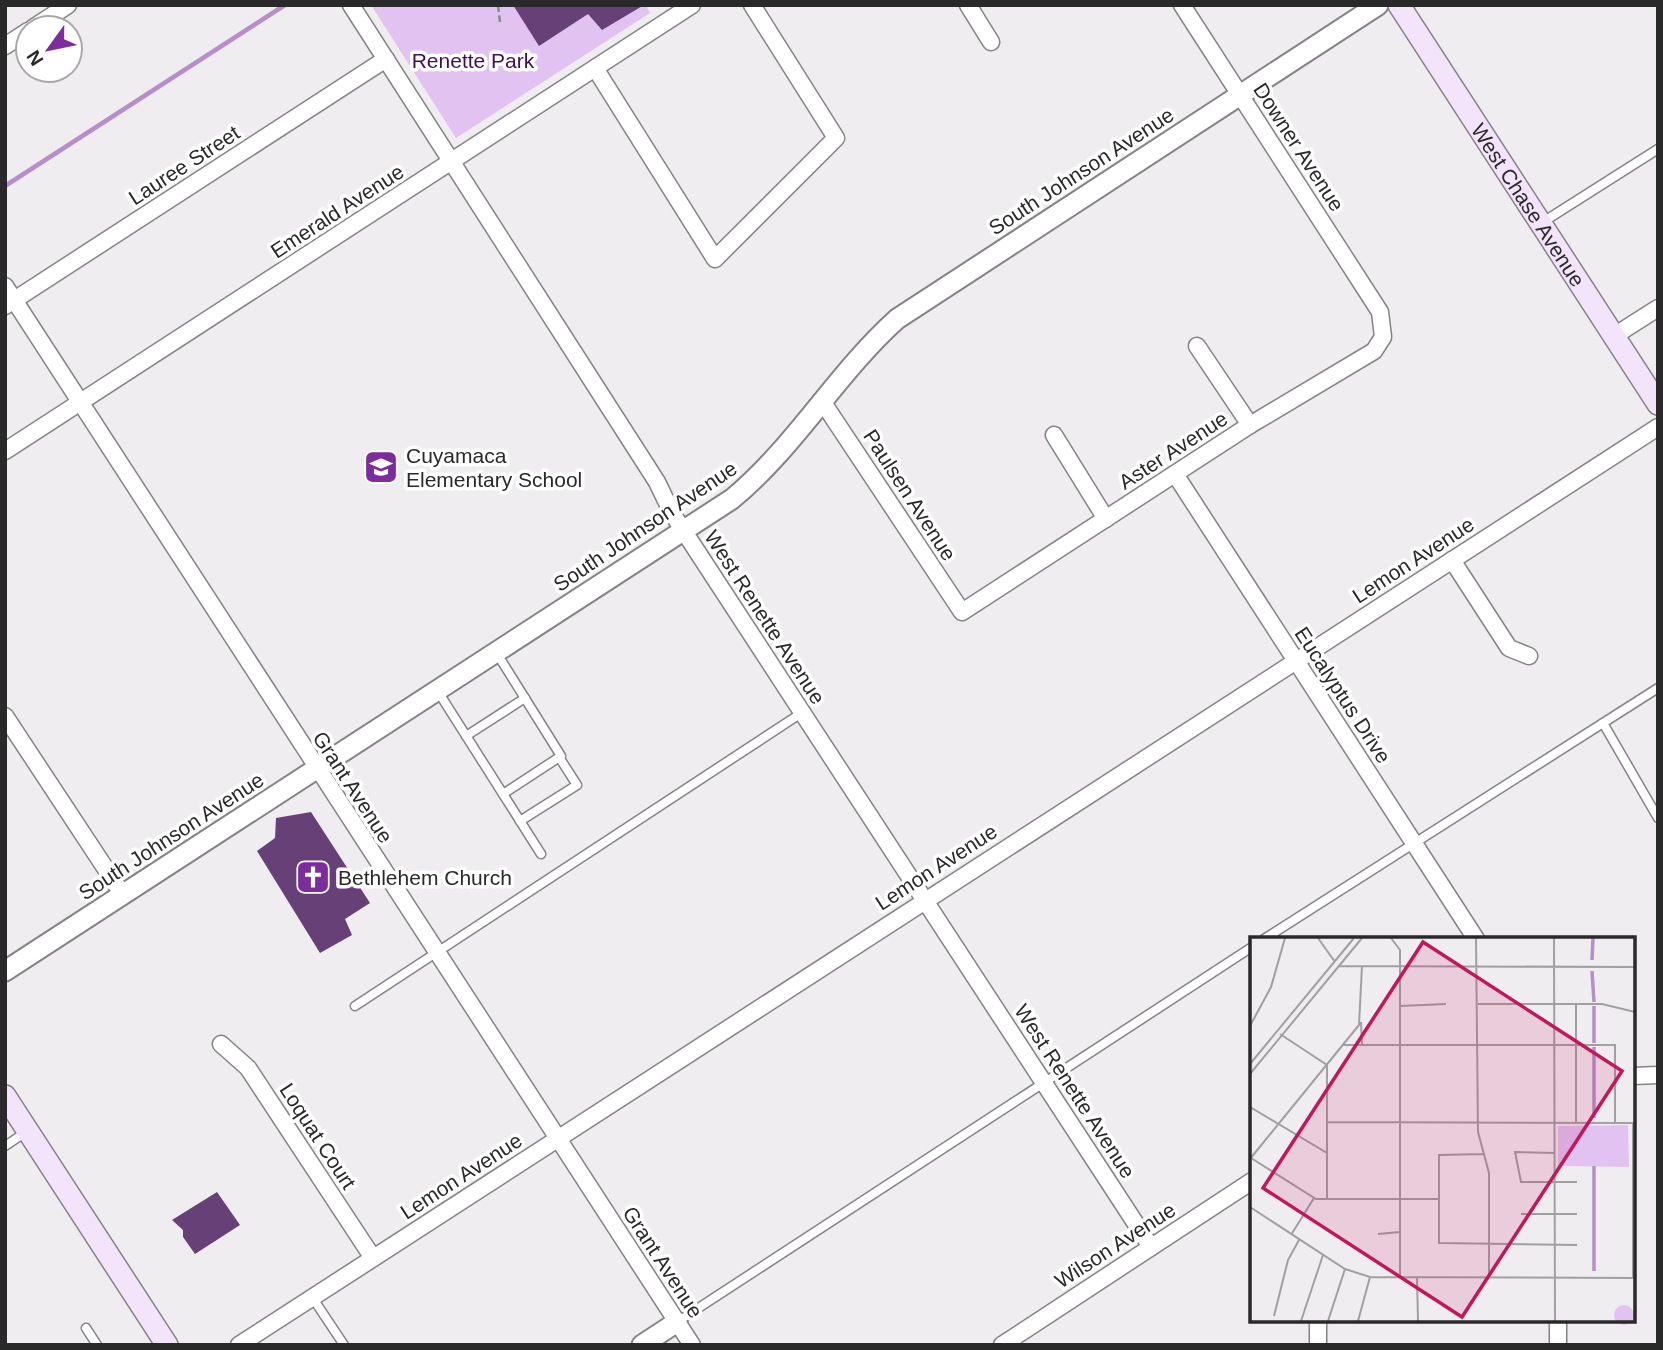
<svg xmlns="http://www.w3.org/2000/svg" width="1663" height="1350" font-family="Arial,sans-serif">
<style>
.green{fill:#e2c2f1}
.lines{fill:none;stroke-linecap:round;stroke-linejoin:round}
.stream{stroke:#b78ecb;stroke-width:4.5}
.building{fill:#664077}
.service-casing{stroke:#858386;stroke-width:11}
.minor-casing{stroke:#858386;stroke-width:19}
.tertiary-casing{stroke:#858386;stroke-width:23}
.secondary-casing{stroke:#858386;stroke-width:24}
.path{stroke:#8b898b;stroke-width:2.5;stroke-dasharray:7 3.5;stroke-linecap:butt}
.service{stroke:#fff;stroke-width:8}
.minor{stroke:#fff;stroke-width:16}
.tertiary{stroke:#fff;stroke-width:19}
.secondary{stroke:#f4e4fb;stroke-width:21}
.labels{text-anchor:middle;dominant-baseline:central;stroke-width:7;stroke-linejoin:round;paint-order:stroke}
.park-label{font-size:21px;fill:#430d57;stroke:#fff}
.street-label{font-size:21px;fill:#2a292a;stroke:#fff}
.poi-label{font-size:21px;fill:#2a292a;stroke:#fff;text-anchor:start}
.inset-river{fill:none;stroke:#b78ecb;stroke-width:3.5}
.inset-road{fill:none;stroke:#a19fa1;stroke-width:2}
.view{fill:#c2185b;fill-opacity:0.15;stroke:#c2185b;stroke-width:3.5}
.inset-edge{fill:none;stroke:#2a292a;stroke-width:3.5}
</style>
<rect width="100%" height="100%" fill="#f0edf1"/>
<polygon class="green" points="371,5 646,5 650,13 456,138"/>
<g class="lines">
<polyline class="stream" points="5,186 285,5"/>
</g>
<g class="building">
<polygon points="513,5 644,5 602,30 588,14 539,46"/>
<polygon points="311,812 370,903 345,919 352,935 320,953 257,851 275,838 276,818"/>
<polygon points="217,1192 240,1225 195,1254 183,1237 183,1230 172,1220"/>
</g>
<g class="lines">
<g class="service-casing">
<g id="service">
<polyline points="1543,222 1658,149"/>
<polyline points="437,690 503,794 561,756 496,652"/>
<polyline points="1603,723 1658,818"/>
<polyline points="466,736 525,698"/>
<polyline points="503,794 541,854"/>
<polyline points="520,821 577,785 559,757"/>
<polyline points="1264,939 1658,688"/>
<polyline points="355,1006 803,712"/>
<polyline points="5,1146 26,1132"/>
<polyline points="312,1297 344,1345"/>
<polyline points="677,1322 1252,947"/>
<polyline points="86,1328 97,1345"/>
</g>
</g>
<g class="minor-casing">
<g id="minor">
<polyline points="351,5 657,482 672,513 1151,1247"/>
<polyline points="968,5 991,42"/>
<polyline points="33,28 68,5"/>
<polyline points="5,46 28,31"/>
<polyline points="595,68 715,259 836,138 752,5"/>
<polyline points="5,286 692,1345"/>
<polyline points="5,306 386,59"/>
<polyline points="1614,336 1658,308"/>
<polyline points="1197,346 1250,425"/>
<polyline points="822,401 962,612 1250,425 1374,351 1383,337 1380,312 1182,5"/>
<polyline points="1054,435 1106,519"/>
<polyline points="5,451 692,5"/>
<polyline points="1175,474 1476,939"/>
<polyline points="1452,560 1509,648 1529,656"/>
<polyline points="5,716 123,895"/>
<polyline points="221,1044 248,1068 373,1258"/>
<polyline points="1633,1076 1658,1075"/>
<polyline points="1318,1320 1318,1345"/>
<polyline points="1558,1320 1558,1345"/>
<polyline points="239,1345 1658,427"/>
<polyline points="1002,1345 1252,1181"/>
</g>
</g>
<g class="tertiary-casing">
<g id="tertiary">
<path d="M 5,971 L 732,499 C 795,447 836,374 897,319 L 1378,5"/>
<polyline points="642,1345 677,1322"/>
</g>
</g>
<g class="secondary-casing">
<g id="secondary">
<path id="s1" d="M 1399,5 L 1658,404"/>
<polyline points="5,1096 167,1345"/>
</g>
</g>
<polyline class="path" points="498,5 500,22"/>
<use href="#service" class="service"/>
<use href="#minor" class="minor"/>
<use href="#tertiary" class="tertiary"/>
<use href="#secondary" class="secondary"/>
</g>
<defs>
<g id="school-square" transform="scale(1.75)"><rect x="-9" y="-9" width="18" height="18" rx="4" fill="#7d2c9c" stroke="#fff"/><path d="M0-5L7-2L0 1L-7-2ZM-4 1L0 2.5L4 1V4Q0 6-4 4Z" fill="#fff"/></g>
<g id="church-square" transform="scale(1.75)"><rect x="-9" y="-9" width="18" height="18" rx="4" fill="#7d2c9c" stroke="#fff"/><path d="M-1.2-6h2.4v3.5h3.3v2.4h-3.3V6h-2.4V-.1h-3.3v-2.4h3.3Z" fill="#fff"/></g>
</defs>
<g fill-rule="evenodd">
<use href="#school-square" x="381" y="467"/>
<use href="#church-square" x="313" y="877"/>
</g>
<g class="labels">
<g class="park-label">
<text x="473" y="60">Renette Park</text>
</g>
<g class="street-label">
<text transform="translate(1299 147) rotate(57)">Downer Avenue</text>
<text transform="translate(184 165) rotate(-33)">Lauree Street</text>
<text transform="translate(1081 171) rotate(-33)">South Johnson Avenue</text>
<text stroke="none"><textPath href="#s1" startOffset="238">West Chase Avenue</textPath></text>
<text transform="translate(337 211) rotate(-33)">Emerald Avenue</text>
<text transform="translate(1173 450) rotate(-33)">Aster Avenue</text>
<text transform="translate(910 495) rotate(57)">Paulsen Avenue</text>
<text transform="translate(645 526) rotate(-34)">South Johnson Avenue</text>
<text transform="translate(1413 560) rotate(-33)">Lemon Avenue</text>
<text transform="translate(765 617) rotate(57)">West Renette Avenue</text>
<text transform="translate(1343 695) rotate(57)">Eucalyptus Drive</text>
<text transform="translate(353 787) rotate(57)">Grant Avenue</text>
<text transform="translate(171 836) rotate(-33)">South Johnson Avenue</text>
<text transform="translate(936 867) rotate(-33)">Lemon Avenue</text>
<text transform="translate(1075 1091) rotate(57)">West Renette Avenue</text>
<text transform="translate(318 1136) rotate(57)">Loquat Court</text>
<text transform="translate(461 1176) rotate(-33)">Lemon Avenue</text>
<text transform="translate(1115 1245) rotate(-33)">Wilson Avenue</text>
<text transform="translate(663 1262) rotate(57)">Grant Avenue</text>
</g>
<g class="poi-label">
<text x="406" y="455">Cuyamaca<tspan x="406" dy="24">Elementary School</tspan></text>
<text x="338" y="877">Bethlehem Church</text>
</g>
</g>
<g transform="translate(1250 937)">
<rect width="385" height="385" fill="#f0edf1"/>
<path d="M 378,188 L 379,230 L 308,229 L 308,189 ZM364 378a10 10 0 1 1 20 0a10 10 0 1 1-20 0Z" fill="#e2c2f1"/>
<path class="inset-river" d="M 342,23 L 343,1M 342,34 L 344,65M 344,106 L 344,69M 344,181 L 344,110M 344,229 L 344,334"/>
<path class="inset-road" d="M 68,1 L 85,25M 141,1 L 150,13 L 150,341M 226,1 L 228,195 L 239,236 L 239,341M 304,1 L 305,384M 89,29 L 385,30M 326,66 L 326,186M 228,67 L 352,67 L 385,75M 150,69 L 196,67M 111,85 L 112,108M 0,89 L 21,50 L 35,1M 30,97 L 77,128 L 77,262M 93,108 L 365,108 L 365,185M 0,127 L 104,1M 0,137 L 112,1M 0,170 L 77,216M 77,185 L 385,186M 383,186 L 383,341M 305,216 L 265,215 L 271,245 L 327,245M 234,217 L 189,218 L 189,306 L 327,308M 1,221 L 66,262 L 189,262M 0,222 L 109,88 L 112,29M 0,270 L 95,332 L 120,340 L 385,341M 271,277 L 327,277M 128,297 L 150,295M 41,298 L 64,261M 167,341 L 168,384M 24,379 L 38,323 L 49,303M 51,384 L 73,318M 78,384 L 95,332M 108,384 L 120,340"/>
<path class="view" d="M 173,5 L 372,134 L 212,380 L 13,251 Z"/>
<rect width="385" height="385" class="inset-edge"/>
</g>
<rect width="1663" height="1350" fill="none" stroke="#2a292a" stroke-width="14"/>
<g transform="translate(49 49) rotate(237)"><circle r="33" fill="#ffffff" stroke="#aaa9aa" stroke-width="2"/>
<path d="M0-5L12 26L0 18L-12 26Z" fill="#7d2c9c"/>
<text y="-10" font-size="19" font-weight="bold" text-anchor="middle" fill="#2a292a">N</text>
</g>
</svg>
